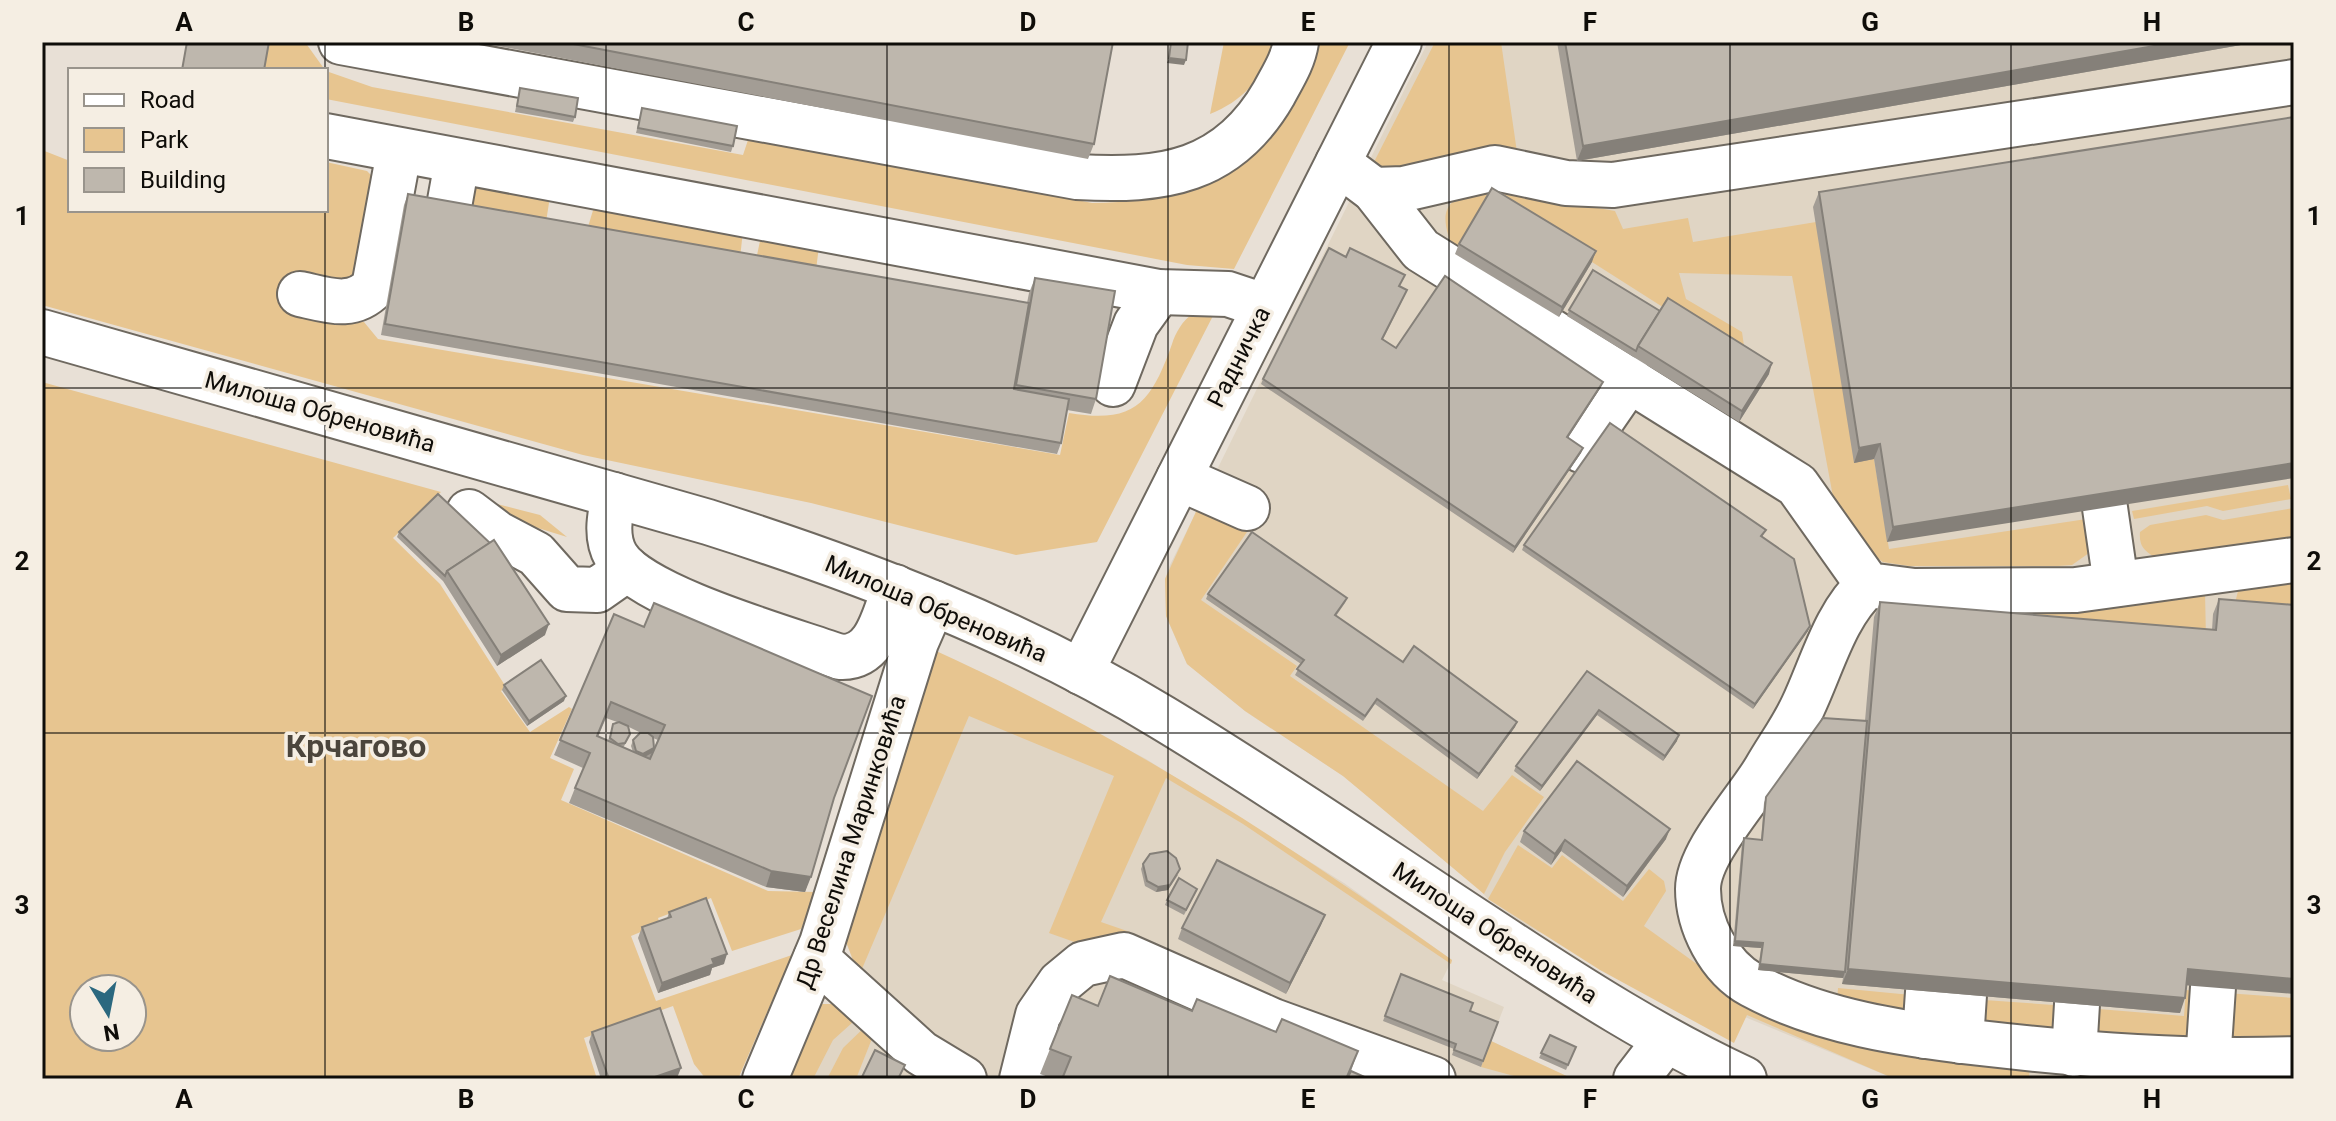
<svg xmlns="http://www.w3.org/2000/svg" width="2336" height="1121" font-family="Roboto,sans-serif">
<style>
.built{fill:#e0d5c4}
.green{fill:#e7c590;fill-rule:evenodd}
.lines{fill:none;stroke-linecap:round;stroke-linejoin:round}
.minor-casing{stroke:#6f6960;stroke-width:48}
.minor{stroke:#fff;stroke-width:44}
.wall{fill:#a39d95;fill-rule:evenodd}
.shaded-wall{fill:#858079}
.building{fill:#beb7ad;stroke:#858079;stroke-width:2;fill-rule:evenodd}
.grid{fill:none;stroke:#0f0d09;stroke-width:2;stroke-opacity:0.55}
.labels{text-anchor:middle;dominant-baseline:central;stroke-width:7;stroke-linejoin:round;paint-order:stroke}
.street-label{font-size:24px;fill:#0f0d09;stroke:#f5eee3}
.district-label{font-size:32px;font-weight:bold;fill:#4b453c;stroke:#f5eee3}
.neatline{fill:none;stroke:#0f0d09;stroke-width:3}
.grid-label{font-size:26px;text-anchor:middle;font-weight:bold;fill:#0f0d09}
</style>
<rect width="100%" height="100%" fill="#e8e0d6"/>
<g class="built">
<polygon points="1428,42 2294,42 2294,1079 1895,1079 1532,929 1488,899 1465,874 1343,776 1245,711 1187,664 1166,616 1165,579 1170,565"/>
<polygon points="977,670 1146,759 1344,883 1452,960 1442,980 1504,1007 1491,1041 1573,1079 780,1079 814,1004 846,1004 859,976 845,939"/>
</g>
<g class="green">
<polygon points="267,42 305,42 325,70 263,70"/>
<path d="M 1224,42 L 1280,42 C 1259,77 1249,98 1210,114 Z"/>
<path d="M 1315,42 L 1350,42 L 1234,269 L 1187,265 L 326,99 L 326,71 L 372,87 L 743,155 L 750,134 L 1092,203 C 1179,203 1258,178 1297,94 C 1306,76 1314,62 1315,42 Z"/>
<path d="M 1435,42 L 1501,42 L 1518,159 C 1508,155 1497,149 1487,149 C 1449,148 1410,181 1373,164 Z"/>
<path d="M 42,150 L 70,161 L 70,210 L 326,210 L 326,162 L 367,171 L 374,178 L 356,282 L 300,307 L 364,322 L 378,339 L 1060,455 L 1069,413 C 1135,424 1151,403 1172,344 C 1175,334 1183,319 1193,314 C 1199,311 1209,310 1217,308 L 1097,542 L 1016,555 L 811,503 L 583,455 L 42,305 Z"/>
<polygon points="470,181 546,192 549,203 546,222 463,207"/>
<path d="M 1483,188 L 1615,211 L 1623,229 L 1688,218 L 1693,242 L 1816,222 L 1874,459 L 1889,549 L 2093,518 L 2096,548 L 2072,565 L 2058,566 L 1909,566 L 1883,562 L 1864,548 L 1834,502 L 1792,276 L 1679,273 L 1686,299 L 1742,332 L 1746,360 L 1592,262 L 1455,254 C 1439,214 1440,200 1483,188 Z"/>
<polygon points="594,207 743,231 740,258 587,230"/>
<polygon points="765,236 819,246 816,270 756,260 760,241"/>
<path d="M 42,382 L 441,492 L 393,538 L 440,584 L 506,687 L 501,691 L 530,732 L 569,707 L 572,709 L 550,758 L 574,769 L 561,800 L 768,891 L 816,892 L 801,929 L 732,951 L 711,898 L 658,918 L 660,924 L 631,936 L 656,1001 L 792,955 L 738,1079 L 706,1079 L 694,1064 L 673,1006 L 584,1038 L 597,1079 L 42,1079 ZM 84,989 L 132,989 L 132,1037 L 84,1037 Z"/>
<polygon points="2288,485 2291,499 2223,511 2207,506 2134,519 2132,511"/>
<polygon points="493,503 540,515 567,537 502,517"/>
<polygon points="1200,503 1249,529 1201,600 1297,666 1290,676 1483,811 1512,775 1544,797 1505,852 1484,894 1343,776 1245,711 1187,664 1166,616 1165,579"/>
<path d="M 2294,508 L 2294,536 L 2154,557 C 2143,550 2139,545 2140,532 L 2150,525 L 2206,515 L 2223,520 Z"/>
<polygon points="2294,576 2294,616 2233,611 2239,587"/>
<polygon points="2205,591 2206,639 2027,615 2039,611"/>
<path d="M 934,650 C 1118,733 1288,843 1452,960 L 1451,964 L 1243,824 L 1166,778 L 1101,922 L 1130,932 L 1080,944 L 1049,933 L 1114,776 L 969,716 L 859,976 L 845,939 Z"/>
<polygon points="1518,845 1552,868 1562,855 1623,901 1649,869 1664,881 1666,891 1644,926 1726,985 2030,1066 2029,1079 1895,1079 1747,1015 1734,1043 1600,970 1488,899"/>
<polygon points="1838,988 1922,996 1921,1019 1837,1001"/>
<polygon points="2186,990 2201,991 2193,1043 2100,1041 2086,1008 2184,1016"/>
<polygon points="2226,993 2294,998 2292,1034 2287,1042 2232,1044"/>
<polygon points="1970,999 2068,1006 2066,1031 1979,1027"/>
<polygon points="814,1004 846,1004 862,1014 833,1040 813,1079 780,1079"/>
<polygon points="869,1023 875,1031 856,1079 827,1079 843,1048"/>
<polygon points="1491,1041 1573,1079 1525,1079 1481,1067"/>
</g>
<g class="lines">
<g class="minor-casing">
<g id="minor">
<path d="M 341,42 L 1077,177 C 1163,182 1228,173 1274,93 C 1283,76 1293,61 1296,42"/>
<polyline points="326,136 1159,292 1228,294 1264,306"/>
<polyline points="1338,163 1374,190 1421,250 1797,485 1868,585 1914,591 2076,590 2294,560"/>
<polyline points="1374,190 1404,189 1495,168 1566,183 1613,185 2294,82"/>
<polyline points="448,212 457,162"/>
<path d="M 300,294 C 328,300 352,310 374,287 L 399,152"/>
<path d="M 42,332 L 708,522 C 865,572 1022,632 1163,718 C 1277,787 1387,863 1499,936 C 1578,988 1658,1039 1744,1079"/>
<polyline points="1113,384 1136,324 1159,292"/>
<polyline points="1581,450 1630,379"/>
<polyline points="1179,478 1247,508"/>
<path d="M 614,495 C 610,515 605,537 616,556 C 641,598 790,639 840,657 C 877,659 884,615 895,587"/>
<polyline points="2105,508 2116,584"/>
<polyline points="469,512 498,534 536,554 567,589 597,590 627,569"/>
<path d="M 1868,585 C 1835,614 1822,666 1803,706 C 1793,728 1778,748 1766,769 C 1747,801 1698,853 1698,889 C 1698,925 1719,967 1752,985 C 1820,1022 1904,1034 1980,1043 C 2085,1055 2188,1063 2294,1059"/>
<polyline points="1081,672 1399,42"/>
<polyline points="816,958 921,1053 964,1079"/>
<polyline points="1925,1036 1928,992"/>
<polyline points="1961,1041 1964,995"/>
<polyline points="2074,1054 2077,1004"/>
<polyline points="2208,1062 2213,987"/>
<polyline points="765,1079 822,943 916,642 933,603"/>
<polyline points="1022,1079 1038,1015 1060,983 1083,964 1124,955 1273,1021 1433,1079"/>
<polyline points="1636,1079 1666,1040"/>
</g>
</g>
<use href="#minor" class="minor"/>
</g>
<g class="wall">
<polygon points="478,42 1113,42 1094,144 1088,159"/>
<polygon points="1557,42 2258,42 1577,161"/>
<polygon points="520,88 575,117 573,122 515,112"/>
<polygon points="642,108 733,146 731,152 636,133"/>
<polygon points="2294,117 1887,542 1874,459 1854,463 1813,207 1819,192"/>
<polygon points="408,194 1027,303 1029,293 1035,278 1096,399 1091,414 1067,410 1061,443 1057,454 381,335 404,205"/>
<polygon points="1459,244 1592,262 1559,317 1455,254"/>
<polygon points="1346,257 1403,280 1399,286 1405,295 1383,339 1396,348 1601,387 1568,438 1583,448 1581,453 1513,553 1261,384 1263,379"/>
<polygon points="1569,310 1660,311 1769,374 1739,422 1567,316"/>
<polygon points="1766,530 1762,537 1808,631 1753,709 1522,550 1524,545"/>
<polygon points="399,532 490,543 545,635 497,666 443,581 397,537"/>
<polygon points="1208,594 1347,598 1345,603 1336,616 1403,662 1517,722 1515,727 1477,779 1375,704 1363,721 1295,675 1301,664 1206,599"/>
<polygon points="2219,599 2186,985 2180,1013 1842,984 1843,978 1758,970 1761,948 1733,946 1742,843 1744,838 1761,840 1764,803 1766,797 1865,721 1874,617 1880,602 2212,630 2213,614"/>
<path d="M 614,614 L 834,798 L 805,892 L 766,887 L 569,803 L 583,768 L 554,755 ZM 606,718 L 617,722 L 613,724 L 608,741 L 598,737 ZM 629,727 L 641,733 L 633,740 L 631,746 L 633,752 L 623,748 L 628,739 ZM 653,738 L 658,740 L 654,748 Z"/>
<polygon points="1587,671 1677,741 1663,761 1597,715 1540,791 1514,771 1516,766"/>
<polygon points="504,685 564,701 527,726 502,690"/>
<polygon points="1524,831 1666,839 1623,897 1561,851 1551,865 1520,842"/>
<polygon points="1143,864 1178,875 1168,890 1156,892 1145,886 1141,869"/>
<polygon points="1195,894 1184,915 1165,905 1167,900"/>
<polygon points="669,912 724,964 712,968 710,975 658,993 638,938 642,927 667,919"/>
<polygon points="1325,915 1321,925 1286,994 1178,939 1182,928"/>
<polygon points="1401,974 1470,1011 1498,1022 1481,1067 1452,1055 1454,1049 1383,1021"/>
<polygon points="1098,1006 1192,1011 1358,1051 1351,1071 1369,1079 1054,1079 1040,1074 1050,1049"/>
<polygon points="592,1032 677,1078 601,1079 589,1042"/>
<polygon points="1550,1035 1576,1047 1566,1070 1539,1058"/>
</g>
<g class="shaded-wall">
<polygon points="2177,42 2258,42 1577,161 1583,146"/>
<polygon points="1169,58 1186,60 1184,65 1167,63"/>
<polygon points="1596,251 1592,262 1559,317 1562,307"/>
<polygon points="1772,363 1769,374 1739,422 1742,411"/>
<polygon points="1603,382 1601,387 1565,442 1567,437"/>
<polygon points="1880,444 1874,459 1854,463 1859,448"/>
<polygon points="1583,448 1581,453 1513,553 1515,547"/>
<polygon points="2294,463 2294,478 1887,542 1893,527"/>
<polygon points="549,624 545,635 497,666 501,655"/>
<polygon points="1810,626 1808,631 1753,709 1755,704"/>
<polygon points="566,696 564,701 527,726 529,721"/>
<polygon points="1599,710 1597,715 1540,791 1542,786"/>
<polygon points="1517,722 1515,727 1477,779 1479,774"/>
<polygon points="1679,735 1677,741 1663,761 1665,756"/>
<polygon points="654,748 652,753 641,759 643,754"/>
<polygon points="1670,829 1666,839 1623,897 1627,886"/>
<polygon points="1565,840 1561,851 1551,865 1555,854"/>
<polygon points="1180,869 1168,890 1156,892 1158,887"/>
<polygon points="771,871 811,877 805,892 766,887"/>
<polygon points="1325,915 1321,925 1286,994 1290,983"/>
<polygon points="1735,941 1763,943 1761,948 1733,946"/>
<polygon points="727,954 724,964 712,968 710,975 658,993 662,983 712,959"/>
<polygon points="1760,964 1845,972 1843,978 1758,970"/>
<polygon points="1848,969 2185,998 2180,1013 1842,984"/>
<polygon points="2188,969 2294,979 2294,994 2182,985"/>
<polygon points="681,1068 677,1078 675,1079 649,1079"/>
</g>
<g class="building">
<polygon points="187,42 269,42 264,70 182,70"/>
<polygon points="563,42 1113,42 1094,144"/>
<polygon points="1171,42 1188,42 1186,60 1169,58"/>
<polygon points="1565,42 2177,42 1583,146"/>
<polygon points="520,88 578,98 575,117 517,106"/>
<polygon points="642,108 737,126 733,146 638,128"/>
<polygon points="2294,117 2294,463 1893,527 1880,444 1859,448 1819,192"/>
<polygon points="1492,188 1596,251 1562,307 1459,244"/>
<polygon points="408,194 1029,303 1014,389 1069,399 1061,443 385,324"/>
<polygon points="1329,248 1346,257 1350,248 1405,275 1399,286 1407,290 1382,339 1396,348 1445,276 1603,382 1567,437 1583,448 1515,547 1263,379"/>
<polygon points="1593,270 1660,311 1638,346 1636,351 1569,310"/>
<polygon points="1035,278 1115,291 1096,399 1016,385"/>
<polygon points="1668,298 1772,363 1742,411 1638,346"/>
<polygon points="1610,423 1766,530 1761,536 1794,559 1810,626 1755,704 1524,545"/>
<polygon points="438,494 490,543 447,571 445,576 399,532"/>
<polygon points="1252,532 1347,598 1335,615 1403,662 1414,646 1517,722 1479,774 1377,699 1365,716 1297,669 1304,660 1208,594"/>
<polygon points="494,540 549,624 501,655 447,571"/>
<polygon points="2219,599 2294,605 2294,979 2188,969 2185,998 1848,969 1880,602 2216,630"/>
<path d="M 654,603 L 872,696 L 834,798 L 811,877 L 771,871 L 575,788 L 590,753 L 560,740 L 614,614 L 644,627 ZM 611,702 L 665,725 L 650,759 L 597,736 Z"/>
<polygon points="541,660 566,696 529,721 504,685"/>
<polygon points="1587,671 1679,735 1665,756 1599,710 1542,786 1516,766"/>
<polygon points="1823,718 1867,721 1845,972 1760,964 1763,943 1735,941 1744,838 1762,840 1766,797"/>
<polygon points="619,722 628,726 630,734 625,743 618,744 610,738 613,724"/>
<polygon points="640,733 648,733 653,737 654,748 643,754 636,751 633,740"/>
<polygon points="1577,761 1670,829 1627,886 1565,840 1555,854 1524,831"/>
<polygon points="1167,851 1176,858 1180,869 1170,885 1158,887 1147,881 1143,864 1150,854"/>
<polygon points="1217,860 1325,915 1290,983 1182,928"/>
<polygon points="1179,878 1197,889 1186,910 1167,900"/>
<polygon points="706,898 727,954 712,959 714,964 662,983 642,927 671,917 669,912"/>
<polygon points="1401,974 1473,1003 1470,1011 1498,1022 1483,1061 1454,1050 1456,1044 1385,1016"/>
<polygon points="1110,976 1192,1011 1197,999 1276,1032 1282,1019 1358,1051 1346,1079 1062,1079 1071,1057 1050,1049 1072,995 1098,1006"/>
<polygon points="660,1008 681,1068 649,1079 609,1079 592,1032"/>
<polygon points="1550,1035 1576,1047 1568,1065 1541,1053"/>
<polygon points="875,1050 905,1065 898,1079 861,1079"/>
<polygon points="1351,1071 1369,1079 1347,1079"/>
</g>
<path class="grid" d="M 325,42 L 325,70M 606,42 L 606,1079M 887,42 L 887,1079M 1168,42 L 1168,1079M 1449,42 L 1449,1079M 1730,42 L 1730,1079M 2011,42 L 2011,1079M 325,210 L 325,1079M 42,388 L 2294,388M 42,733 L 2294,733"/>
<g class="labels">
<g class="street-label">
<text transform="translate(1239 357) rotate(-63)">Радничка</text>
<text transform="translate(320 412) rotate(16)">Милоша Обреновића</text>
<text transform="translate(936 609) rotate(23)">Милоша Обреновића</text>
<text transform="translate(851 842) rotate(-72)">Др Веселина Маринковића</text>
<text transform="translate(1495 933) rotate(33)">Милоша Обреновића</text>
</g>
<g class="district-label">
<text x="356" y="746">Крчагово</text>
</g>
</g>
<rect width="2336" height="1121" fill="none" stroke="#f5eee3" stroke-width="88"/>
<rect x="68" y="68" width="260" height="144" fill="#f5eee3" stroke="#99948c" stroke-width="2"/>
<rect x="84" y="94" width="40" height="12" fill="#ffffff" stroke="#99948c" stroke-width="2"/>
<text x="140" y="108" font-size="24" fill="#0f0d09">Road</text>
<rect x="84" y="128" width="40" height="24" fill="#e7c590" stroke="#99948c" stroke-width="2"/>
<text x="140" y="148" font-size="24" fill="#0f0d09">Park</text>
<rect x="84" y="168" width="40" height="24" fill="#beb7ad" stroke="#99948c" stroke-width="2"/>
<text x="140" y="188" font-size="24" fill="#0f0d09">Building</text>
<g transform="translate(108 1013) rotate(170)"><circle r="38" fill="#f5eee3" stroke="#99948c" stroke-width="2"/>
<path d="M0-6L14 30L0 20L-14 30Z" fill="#2b687f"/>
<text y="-12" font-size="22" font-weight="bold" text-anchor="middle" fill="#0f0d09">N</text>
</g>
<rect x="44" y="44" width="2248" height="1033" class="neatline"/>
<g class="grid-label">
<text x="184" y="31">A</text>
<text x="466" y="31">B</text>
<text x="746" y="31">C</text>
<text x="1028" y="31">D</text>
<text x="1308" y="31">E</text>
<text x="1590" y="31">F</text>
<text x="1870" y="31">G</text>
<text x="2152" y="31">H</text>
<text x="22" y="225">1</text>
<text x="2314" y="225">1</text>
<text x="22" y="570">2</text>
<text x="2314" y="570">2</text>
<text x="22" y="914">3</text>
<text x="2314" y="914">3</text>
<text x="184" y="1108">A</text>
<text x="466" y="1108">B</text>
<text x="746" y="1108">C</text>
<text x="1028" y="1108">D</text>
<text x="1308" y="1108">E</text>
<text x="1590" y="1108">F</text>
<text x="1870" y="1108">G</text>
<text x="2152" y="1108">H</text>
</g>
</svg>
